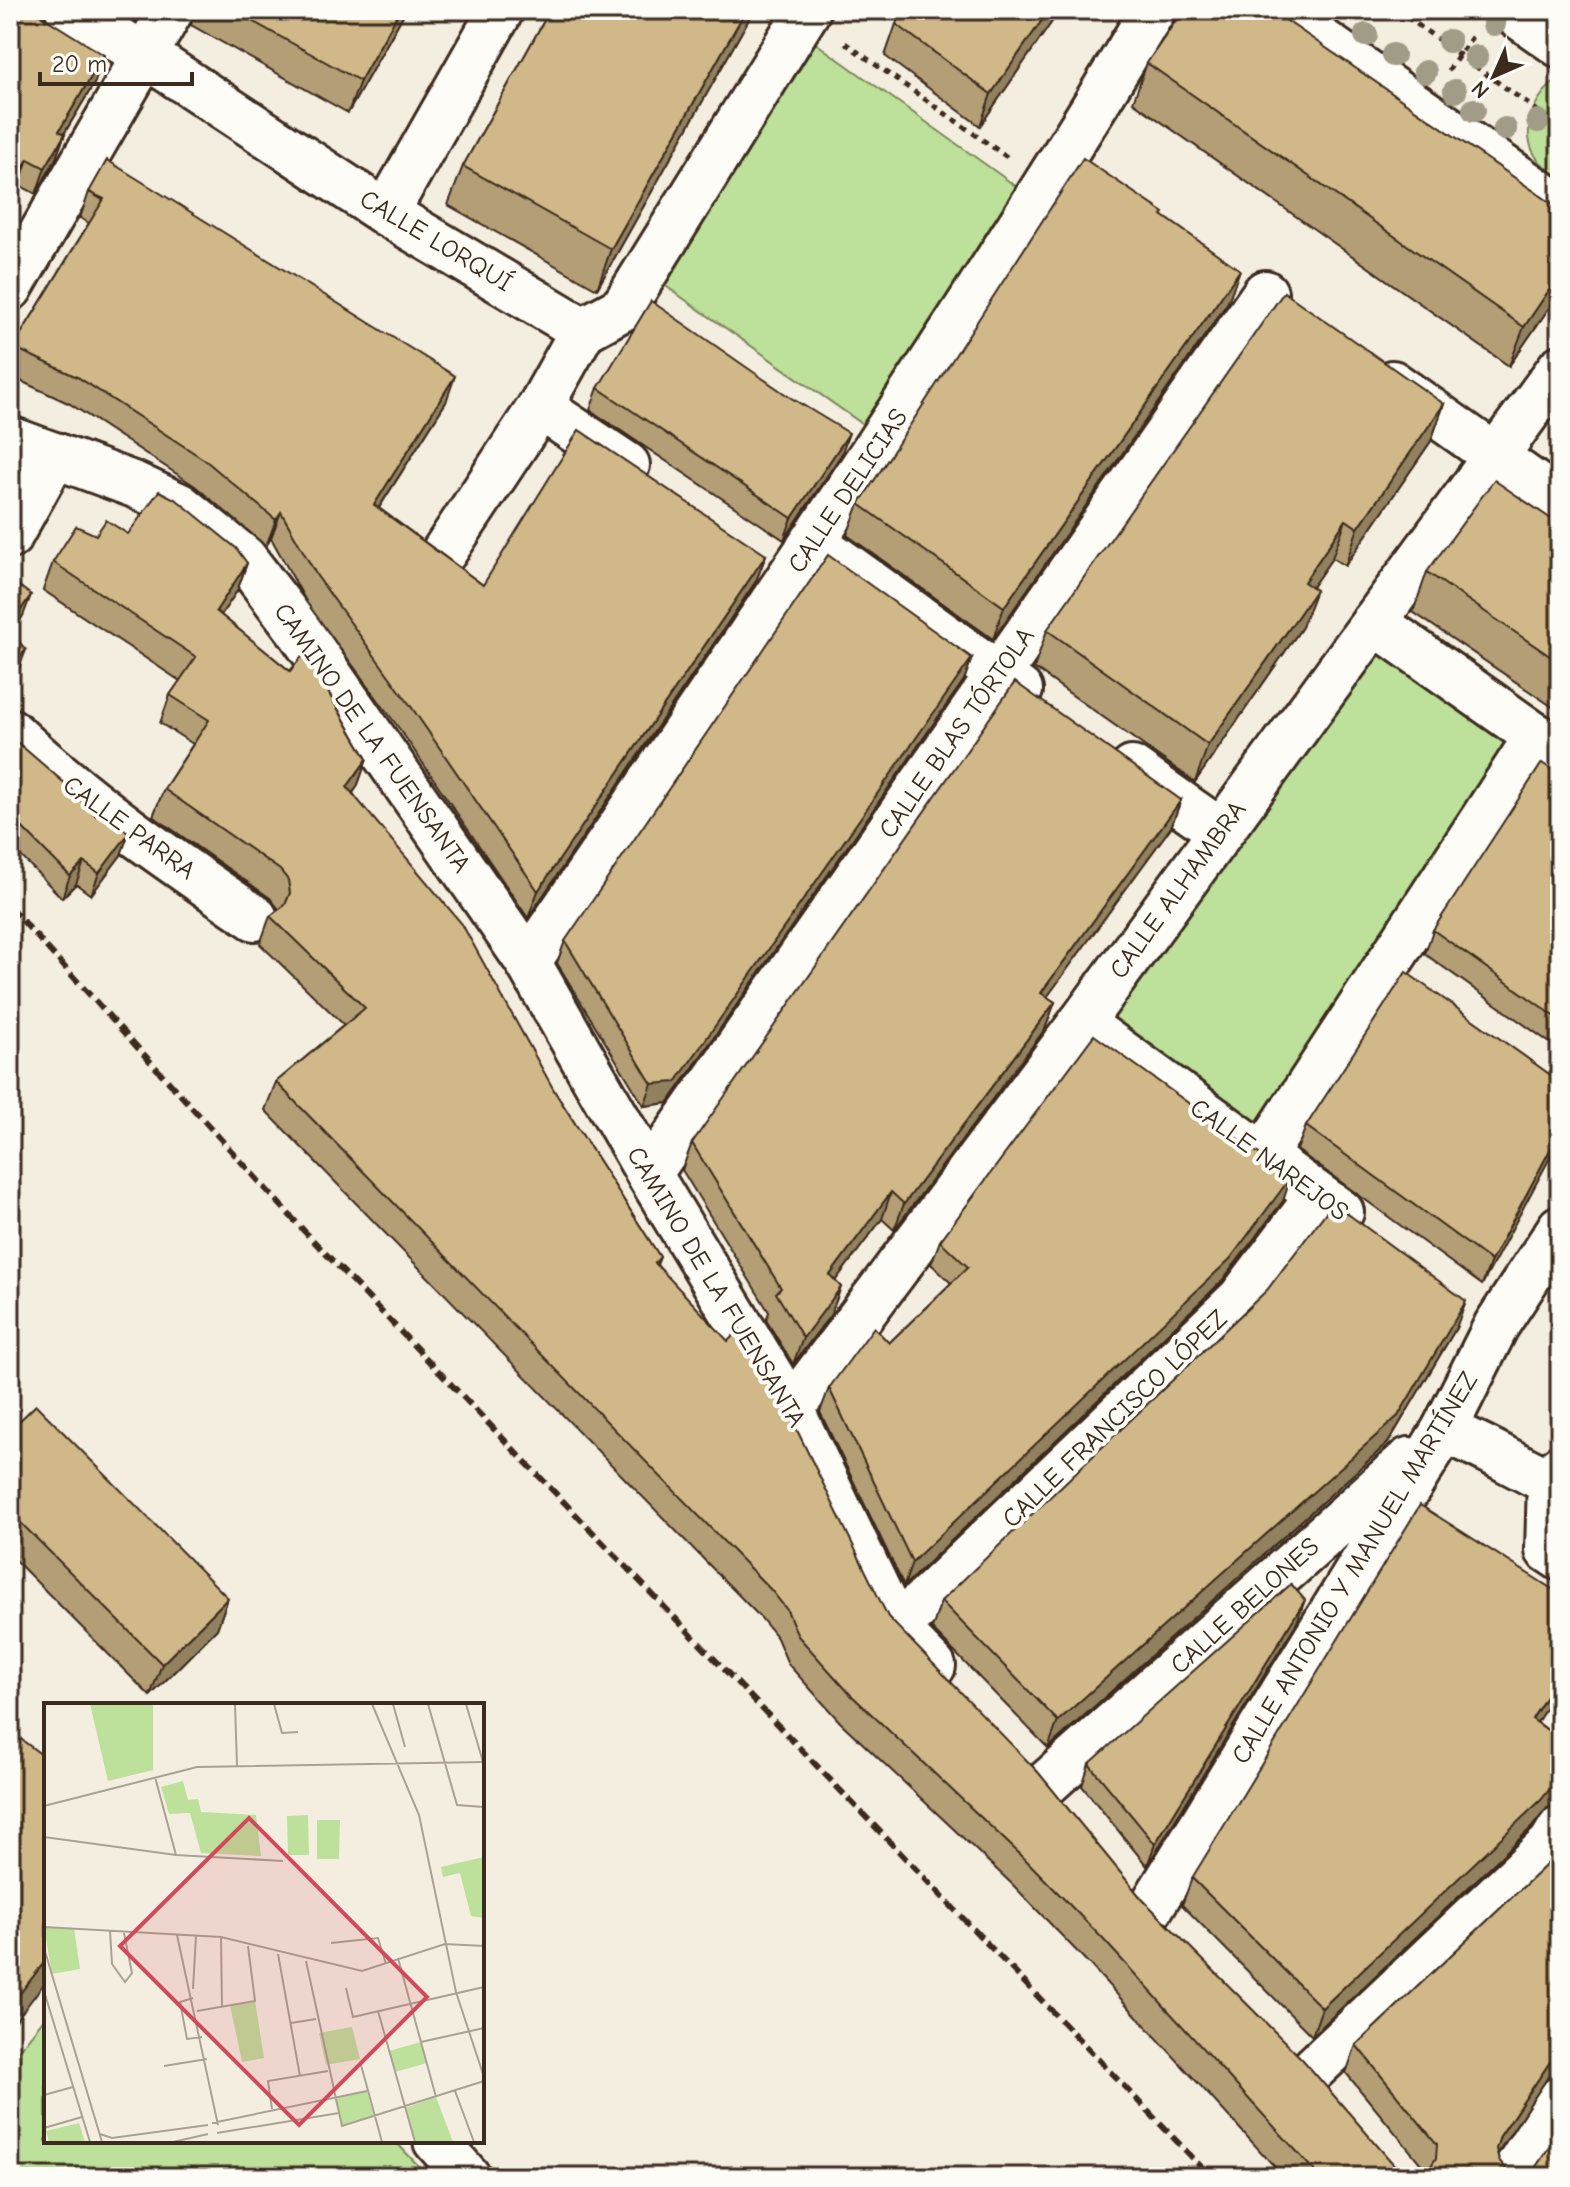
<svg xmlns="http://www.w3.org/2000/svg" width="1570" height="2187" font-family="'Comic Neue',sans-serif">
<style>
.green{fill:#bde09a;stroke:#7c855c;stroke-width:2}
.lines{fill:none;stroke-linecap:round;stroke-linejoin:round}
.street-casing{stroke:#3b2a1e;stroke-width:50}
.path{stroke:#3b2a1e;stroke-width:5;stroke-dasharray:6 6;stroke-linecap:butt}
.street{stroke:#fdfcf7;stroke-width:44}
.rail{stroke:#3b2a1e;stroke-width:6;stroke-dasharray:12 6;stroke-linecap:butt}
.tree{fill:#a09c87}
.wall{fill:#b49e75;stroke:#3b2a1e;stroke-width:2}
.shaded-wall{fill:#92815f;stroke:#3b2a1e;stroke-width:2}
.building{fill:#d1b888;stroke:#3b2a1e;stroke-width:2}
.labels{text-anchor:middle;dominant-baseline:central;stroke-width:8;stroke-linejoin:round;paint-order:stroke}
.street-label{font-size:26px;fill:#3b2a1e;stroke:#fdfcf7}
.inset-road{fill:none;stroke:#aaa093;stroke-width:2}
.view{fill:#d1495b;fill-opacity:0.15;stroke:#d1495b;stroke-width:4}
.inset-edge{fill:none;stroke:#3b2a1e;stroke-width:4}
</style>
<rect width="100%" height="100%" fill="#f4eee1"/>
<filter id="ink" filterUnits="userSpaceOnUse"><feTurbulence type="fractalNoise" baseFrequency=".0125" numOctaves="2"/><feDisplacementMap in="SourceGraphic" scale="16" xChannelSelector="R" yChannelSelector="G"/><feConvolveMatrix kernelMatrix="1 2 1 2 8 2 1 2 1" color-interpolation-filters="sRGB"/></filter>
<g filter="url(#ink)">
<g class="green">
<polygon points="796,29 1038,202 884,439 647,273"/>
<path d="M 1560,78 L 1560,175 C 1513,157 1524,101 1560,78 Z"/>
<polygon points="1374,622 1537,736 1263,1156 1081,1023"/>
<polygon points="46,2016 46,2141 395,2141 429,2177 10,2177 10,2061"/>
</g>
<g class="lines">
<g class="street-casing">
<g id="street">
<polyline points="68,10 145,55 386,213 583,330 540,407 444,552"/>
<polyline points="1278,10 1560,207"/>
<polyline points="1510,10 1560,45"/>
<polyline points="386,213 501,10"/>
<polyline points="10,288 171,10"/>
<polyline points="583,330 623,308 808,10"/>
<polyline points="1392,383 1560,502"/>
<polyline points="540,407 627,465"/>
<polyline points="10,439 135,485 180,506 244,558 298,629 528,962 649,1174 791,1409 896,1628 933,1666"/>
<polyline points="10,536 55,455"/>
<polyline points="814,542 1020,690"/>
<polyline points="1374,622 1560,753"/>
<path d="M 10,731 C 85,802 170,860 255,918"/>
<polyline points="1132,769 1220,831"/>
<path d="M 528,962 C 742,648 957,336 1153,10"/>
<polyline points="1081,1023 1341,1212"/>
<polyline points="1263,1156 1537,736"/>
<polyline points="649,1174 1265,293"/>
<polyline points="791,1409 1081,1023 1560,368"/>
<path d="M 1444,1430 C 1481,1444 1514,1465 1550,1482 L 1560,1468"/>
<polyline points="1550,1482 1548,1550 1560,1558"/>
<polyline points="896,1628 1240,1299 1318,1196"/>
<polyline points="1047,1783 1409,1460"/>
<polyline points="1150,1909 1444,1430 1496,1326 1560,1228"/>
<polyline points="1311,2071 1551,1844 1560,1829"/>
<polyline points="436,2141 468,2177"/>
<polyline points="1511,2177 1560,2099"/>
</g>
</g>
<g class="path">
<polyline points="1397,10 1560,127"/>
<polyline points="845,43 1007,157"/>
<polyline points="1448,71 1472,37"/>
</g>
<use href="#street" class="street"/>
<polyline class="rail" points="10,907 305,1232 1211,2177"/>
</g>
<g class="tree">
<circle cx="1494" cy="24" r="12"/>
<circle cx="1366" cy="35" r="12"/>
<circle cx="1449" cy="41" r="12"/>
<circle cx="1393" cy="55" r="12"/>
<circle cx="1476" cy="57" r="12"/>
<circle cx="1425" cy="72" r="12"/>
<circle cx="1455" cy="91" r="12"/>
<circle cx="1474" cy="110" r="12"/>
<circle cx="1538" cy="121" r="12"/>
<circle cx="1505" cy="129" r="12"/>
</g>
<g class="wall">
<polygon points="10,10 95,82 64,134 65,134 55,160 36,194 19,185 10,199"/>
<polygon points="129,10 141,10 137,15"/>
<polygon points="196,10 406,10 348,113 191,25"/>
<polygon points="550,10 754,10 597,289 448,205 463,166"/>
<polygon points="906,10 1060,10 980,126 885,56 896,24"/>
<polygon points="1147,63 1560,209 1560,292 1509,366 1133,102"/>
<polygon points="89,192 446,402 379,508 483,585 766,555 756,581 528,918 401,731 307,603 271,538 266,546 195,486 70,404 10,376 10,356 13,347 89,223 80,218"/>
<polygon points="1228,302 993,639 847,535 859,504"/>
<polygon points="598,388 841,455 784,540 590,410"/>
<polygon points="1444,404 1431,441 1345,566 1332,558 1312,587 1302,627 1195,782 1034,668 1047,630"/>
<polygon points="1560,525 1560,712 1413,612 1427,572"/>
<polygon points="128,534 247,563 237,591 221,615 290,671 329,675 325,686 367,759 357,787 353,793 555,1092 660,1257 657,1265 888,1617 1142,1899 1395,2166 1404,2173 1417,2174 1426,2170 1346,2073 1356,2045 1560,1852 1560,2075 1548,2077 1497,2153 1499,2160 1507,2170 1519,2174 1560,2177 1284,2177 1091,1966 1012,1884 840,1722 788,1664 777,1638 761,1618 265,1110 276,1082 344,1025 260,944 270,916 278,910 278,908 270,898 153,816 164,789 193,744 160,723 170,695 180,681 43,590 53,562 96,535"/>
<polygon points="972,658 964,680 668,1103 644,1106 557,963 565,941"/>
<polygon points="10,736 121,855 91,895 76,884 62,898 10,845"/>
<polygon points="1560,775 1560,1050 1425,954 1433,930"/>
<polygon points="1181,800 1171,827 1047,997 1055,1002 1045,1029 894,1230 882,1219 835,1281 841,1287 831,1314 793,1364 766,1320 769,1312 682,1170 692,1143"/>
<polygon points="1560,1079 1482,1285 1297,1150 1306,1126"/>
<polygon points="1283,1201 1221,1282 904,1586 820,1412 829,1388 889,1343 951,1283 931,1264 940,1241"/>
<polygon points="1456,1328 1388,1443 1048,1748 932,1629 941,1601"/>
<polygon points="10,1430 228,1598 217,1629 150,1696 10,1555"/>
<polygon points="1560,1594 1560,1685 1537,1722 1560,1739 1560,1804 1547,1808 1531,1828 1312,2036 1182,1905 1192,1878"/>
<polygon points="1297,1622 1147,1866 1082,1786 1089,1764"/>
</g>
<g class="shaded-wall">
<polygon points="400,10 406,10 348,113 360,81"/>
<polygon points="746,10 754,10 597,289 611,249"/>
<polygon points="1049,10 1060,10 980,126 991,94"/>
<polygon points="104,55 95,82 50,157 59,131"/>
<polygon points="65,134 55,160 36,194 45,168"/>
<polygon points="28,159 19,185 10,199 10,188"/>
<polygon points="1240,270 1228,302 993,639 1004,607"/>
<polygon points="1560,274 1560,292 1509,366 1524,327"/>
<polygon points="455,376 446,402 364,531 374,505"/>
<polygon points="1444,404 1431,441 1345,566 1358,528"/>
<polygon points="849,433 841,455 784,540 792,518"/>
<polygon points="281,512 271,538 266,546 276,520"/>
<polygon points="1346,520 1332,558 1290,619 1304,582"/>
<polygon points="766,555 756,581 528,918 538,891"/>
<polygon points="247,563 237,591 205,639 216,611"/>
<polygon points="1316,590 1302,627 1195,782 1208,745"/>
<polygon points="31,595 23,616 10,635 10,625"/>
<polygon points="26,650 18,671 10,680 10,667"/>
<polygon points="972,658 964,680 668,1103 644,1106 652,1084"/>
<polygon points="329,675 318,703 321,680"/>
<polygon points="367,759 357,787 337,814 347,787"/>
<polygon points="1181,800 1171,827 1031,1019 1041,993"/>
<polygon points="129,833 121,855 91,895 99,873"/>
<polygon points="84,862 76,884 62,898 70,876"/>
<polygon points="1055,1002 1045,1029 894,1230 904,1204"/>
<polygon points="1560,1131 1560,1139 1482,1285 1491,1261"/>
<polygon points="1291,1177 1283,1201 1221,1282 904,1586 912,1562"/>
<polygon points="891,1192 882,1219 820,1301 830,1275"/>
<polygon points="841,1287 831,1314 793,1364 803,1338"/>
<polygon points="1466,1301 1456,1328 1388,1443 1048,1748 1058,1721"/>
<polygon points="228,1598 217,1629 150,1696 162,1664"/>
<polygon points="1305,1600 1297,1622 1147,1866 1155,1844"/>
<polygon points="1560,1674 1560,1685 1522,1747 1532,1719"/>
<polygon points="1560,1779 1560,1804 1547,1808 1531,1828 1312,2036 1322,2008 1557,1780"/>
<polygon points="46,1960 46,1981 10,2028 10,2006"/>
<polygon points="1560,2049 1560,2075 1548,2077 1490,2164 1500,2136 1558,2050"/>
</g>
<g class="building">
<polygon points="10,10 32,10 104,55 59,131 65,134 45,168 28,159 10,188"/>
<polygon points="232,10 400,10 360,81"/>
<polygon points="550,10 746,10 611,249 463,166"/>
<polygon points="906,10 1049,10 991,94 896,24"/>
<polygon points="1183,10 1271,10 1560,209 1560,274 1524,327 1147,63"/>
<polygon points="1083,158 1164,213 1162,215 1240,270 1004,607 859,504"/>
<polygon points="107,160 455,376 374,505 483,585 579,430 766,555 538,891 410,705 317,576 281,512 276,520 205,460 79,378 13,347 104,199 89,192"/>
<polygon points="1284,292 1444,404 1358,528 1346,520 1304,582 1316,590 1208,745 1047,630"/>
<polygon points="651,301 788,396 849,433 792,518 598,388"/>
<polygon points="1494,480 1560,525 1560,663 1427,572"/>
<polygon points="159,491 177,500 236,548 247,563 216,611 290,671 309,648 329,675 321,680 367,759 347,787 462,924 555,1092 660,1257 655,1263 728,1341 740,1329 779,1393 888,1617 1038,1772 1142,1899 1303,2060 1395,2166 1404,2173 1417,2174 1429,2169 1436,2158 1437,2144 1356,2045 1560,1852 1560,2049 1558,2050 1500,2136 1496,2149 1499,2160 1507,2170 1519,2174 1533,2171 1560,2131 1560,2177 1320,2177 1102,1938 1022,1856 850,1694 798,1636 787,1610 771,1590 276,1082 365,1008 270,916 285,905 290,893 288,880 280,870 164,789 209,720 170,695 196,657 53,562 76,526 96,535 106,520 128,534"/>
<polygon points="828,555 972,658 676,1082 652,1084 565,941"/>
<polygon points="10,579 31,595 10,625"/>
<polygon points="10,631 26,650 10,667"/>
<polygon points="1015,682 1181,800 1041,993 1055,1002 904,1204 891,1192 830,1275 841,1287 803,1338 776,1293 781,1288 692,1143"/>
<polygon points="10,736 68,786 96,816 101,812 129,833 99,873 84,862 70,876 10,815"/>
<polygon points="1542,763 1560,775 1560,1020 1433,930"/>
<polygon points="1406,972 1555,1078 1560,1079 1560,1131 1491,1261 1306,1126"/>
<polygon points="1094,1035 1291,1177 1230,1259 912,1562 829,1388 874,1327 889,1343 968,1267 940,1241"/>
<polygon points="1333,1203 1466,1301 1398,1416 1058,1721 941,1601 1267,1290"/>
<polygon points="36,1405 228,1598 162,1664 10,1512 10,1430"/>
<polygon points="1420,1505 1560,1594 1560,1674 1532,1719 1560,1739 1560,1779 1557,1780 1541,1800 1322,2008 1192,1878"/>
<polygon points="1291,1584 1305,1600 1155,1844 1089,1764"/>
<polygon points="10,1731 46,1758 46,1960 10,2006"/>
</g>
</g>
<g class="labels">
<g class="street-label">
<text transform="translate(436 241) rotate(31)">CALLE LORQUÍ</text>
<text transform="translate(848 491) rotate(-56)">CALLE DELICIAS</text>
<text transform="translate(957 733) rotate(-55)">CALLE BLAS TÓRTOLA</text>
<text transform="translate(372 738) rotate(55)">CAMINO DE LA FUENSANTA</text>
<text transform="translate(129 828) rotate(36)">CALLE PARRA</text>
<text transform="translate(1178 890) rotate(-54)">CALLE ALHAMBRA</text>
<text transform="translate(1269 1160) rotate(36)">CALLE NAREJOS</text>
<text transform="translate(716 1287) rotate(59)">CAMINO DE LA FUENSANTA</text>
<text transform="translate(1115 1419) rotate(-44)">CALLE FRANCISCO LÓPEZ</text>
<text transform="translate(1355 1568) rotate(-59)">CALLE ANTONIO Y MANUEL MARTÍNEZ</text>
<text transform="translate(1245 1606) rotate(-42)">CALLE BELONES</text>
</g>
</g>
<g transform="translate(44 1703)">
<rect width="440" height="440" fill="#f4eee1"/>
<path d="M 46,1 L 109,1 L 109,67 L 64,78 ZM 139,78 L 144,97 L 154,96 L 157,109 L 212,112 L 217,153 L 157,150 L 146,110 L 125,111 L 117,84 ZM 264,112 L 265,152 L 244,152 L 243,113 ZM 273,117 L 296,117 L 295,156 L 273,156 ZM 440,154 L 440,215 L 427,213 L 416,170 L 399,174 L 397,164 ZM 0,224 L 30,225 L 36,266 L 8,271 ZM 211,298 L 220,355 L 198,359 L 186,302 ZM 308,324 L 316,356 L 282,362 L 275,330 ZM 377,339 L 383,360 L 351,369 L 345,348 ZM 323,388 L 330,414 L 298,423 L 290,395 ZM 392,394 L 409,439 L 371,439 L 361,405 ZM 35,420 L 41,439 L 5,439 L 2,428 Z" fill="#bde09a"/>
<path class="inset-road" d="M 191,1 L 193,63M 230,1 L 238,30 L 254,29M 328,1 L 375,112 L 412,289 L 440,374M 349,1 L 361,44M 384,1 L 413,102 L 440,104M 422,1 L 439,59M 111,74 L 132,152M 0,103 L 153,64 L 440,59M 0,134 L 132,152 L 239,158M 0,224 L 177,234 L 318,268 L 401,241 L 440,243M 66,228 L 68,261 L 81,279 L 88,270 L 80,230M 133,232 L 174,422M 177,234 L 178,304M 287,240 L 334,235 L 342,261M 0,245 L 58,439M 234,251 L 256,373M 354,255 L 392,394M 262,258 L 298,423 L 440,378M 302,285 L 309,314 L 440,284M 149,286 L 152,233M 0,288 L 46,439M 149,295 L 136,299 L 143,336 L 158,334M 153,308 L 211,298 L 204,243M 334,308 L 371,439M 247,320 L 272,316M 377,339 L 440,325M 317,362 L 338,439M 120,363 L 163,356M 411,388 L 430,439M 0,392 L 29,384M 228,406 L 224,378 L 284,368M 168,420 L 323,388M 0,425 L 38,414M 173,430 L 295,410M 56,431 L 68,435 L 164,422M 129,439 L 164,431"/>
<path class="view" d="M 205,115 L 383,294 L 255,422 L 76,243 Z"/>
<rect width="440" height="440" class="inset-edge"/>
</g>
<rect width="1570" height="2187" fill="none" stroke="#fdfcf7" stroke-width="40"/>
<rect x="20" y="20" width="1530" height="2147" fill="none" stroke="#3b2a1e" stroke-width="3" filter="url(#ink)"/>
<g transform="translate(1494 76) rotate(225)" stroke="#fdfcf7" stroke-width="6" paint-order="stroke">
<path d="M0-6L14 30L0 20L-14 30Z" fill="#3b2a1e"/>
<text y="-12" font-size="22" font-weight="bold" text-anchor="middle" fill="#3b2a1e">N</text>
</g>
<path d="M40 72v12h152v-12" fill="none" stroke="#3b2a1e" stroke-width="4"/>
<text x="52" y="72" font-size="24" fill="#3b2a1e" stroke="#fdfcf7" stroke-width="6" paint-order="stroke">20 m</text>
</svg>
